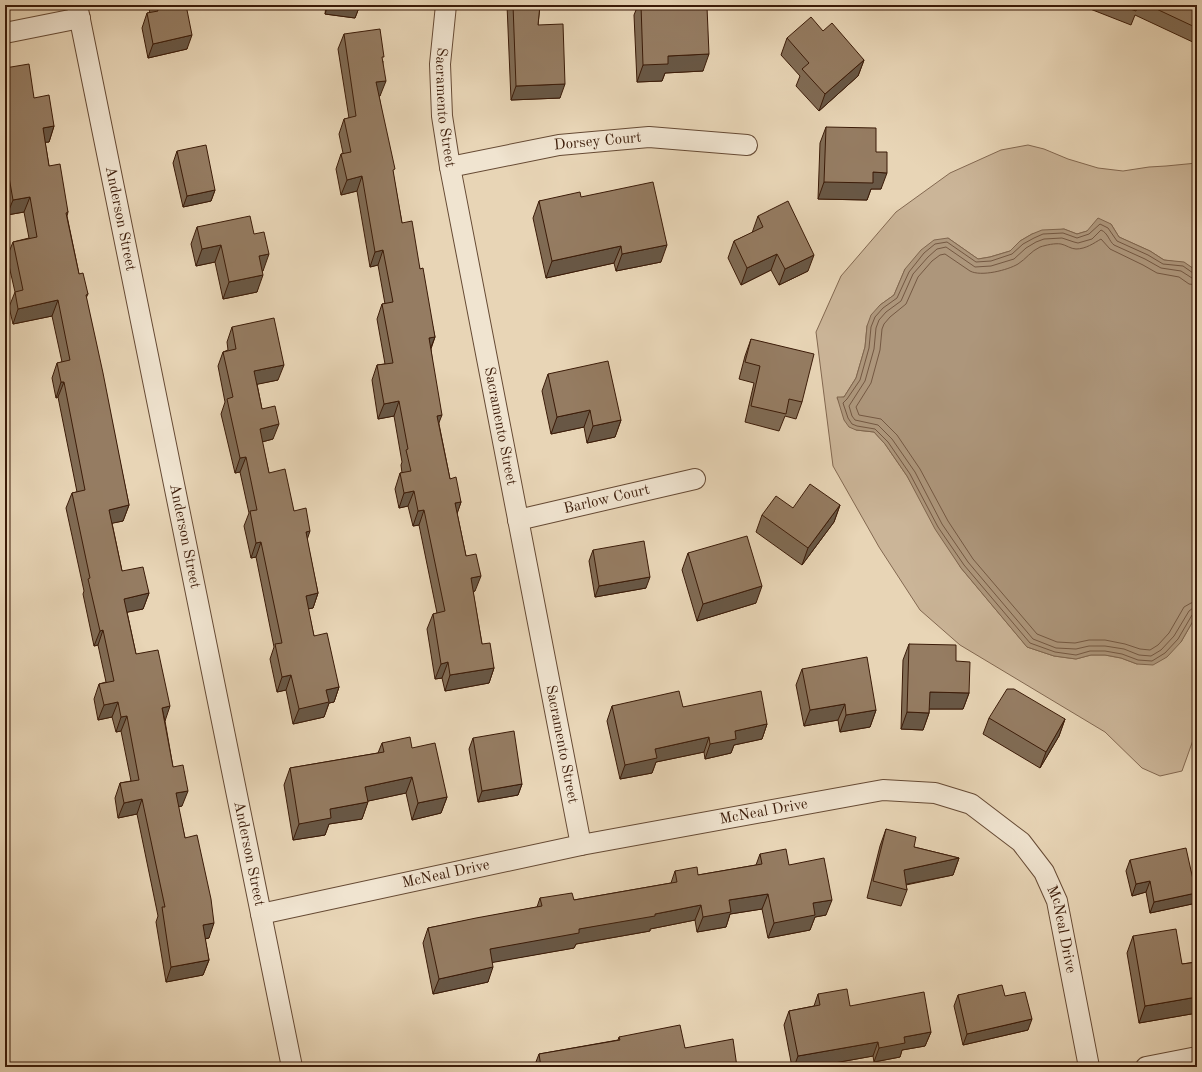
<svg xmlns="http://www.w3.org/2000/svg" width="1202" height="1072" font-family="'Old Standard TT',serif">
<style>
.green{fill:#cbb598;stroke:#836850}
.water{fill:#ad967b;stroke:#7f654d}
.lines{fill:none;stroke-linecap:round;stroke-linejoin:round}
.shore{stroke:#745842;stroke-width:1}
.street-casing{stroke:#664a34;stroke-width:22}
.street{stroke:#f0e4d0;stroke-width:20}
.wall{fill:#806b54;stroke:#3b1b08}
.shaded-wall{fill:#685745;stroke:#3b1b08}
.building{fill:#957c62;stroke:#3b1b08}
.labels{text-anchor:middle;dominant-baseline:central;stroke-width:3;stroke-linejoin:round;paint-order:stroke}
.street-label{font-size:15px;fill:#3b1b08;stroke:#f0e4d0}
</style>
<rect width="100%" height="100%" fill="#e8d5b6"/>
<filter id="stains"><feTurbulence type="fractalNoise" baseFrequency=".005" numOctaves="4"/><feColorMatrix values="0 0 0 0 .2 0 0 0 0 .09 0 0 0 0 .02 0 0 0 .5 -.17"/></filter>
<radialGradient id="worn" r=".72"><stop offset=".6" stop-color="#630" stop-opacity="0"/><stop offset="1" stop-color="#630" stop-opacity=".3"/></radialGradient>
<polygon class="green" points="1028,145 1044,149 1068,159 1098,168 1123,171 1149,167 1166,166 1197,163 1197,271 1184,263 1164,260 1150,251 1119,237 1111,224 1077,234 1064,229 1032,234 1020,241 1010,251 990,257 978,259 948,238 905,269 894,295 880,305 867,326 865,347 856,378 844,397 837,398 856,430 874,432 885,444 907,476 961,568 1027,647 1054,656 1076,659 1091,655 1105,655 1121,658 1137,664 1181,642 1197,614 1197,729 1182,771 1160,776 1142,768 1105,732 960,645 920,610 879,547 833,466 816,332 841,276 896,212 950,173 1001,150"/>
<polygon class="water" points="1098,218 1111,224 1119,237 1150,251 1164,260 1184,262 1197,271 1197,614 1181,642 1167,657 1153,665 1137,664 1121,658 1105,655 1091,655 1076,659 1054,656 1027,647 961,568 935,529 907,476 885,444 874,432 856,430 849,427 844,420 837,397 844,397 856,378 865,347 867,326 871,315 880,305 894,295 905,269 921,250 934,240 948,238 978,259 990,257 1010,251 1020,241 1032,234 1042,230 1064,229 1077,234 1087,231"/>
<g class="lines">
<g class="shore">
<polyline points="1197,274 1193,273 1183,266 1163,264 1148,255 1117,241 1108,228 1100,224 1089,234 1077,238 1063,233 1043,234 1034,238 1023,244 1012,254 991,261 976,262 947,242 935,244 924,253 909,272 897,298 883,308 875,317 871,327 869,348 860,380 847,399 843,403 848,418 852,424 857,426 875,429 888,442 910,474 938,527 964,565 1030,643 1055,652 1076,655 1090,651 1105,651 1122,654 1138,660 1152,661 1165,653 1178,639 1192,615 1197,613"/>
<path d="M 1197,279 L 1192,278 L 1181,271 L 1161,268 L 1145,259 L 1114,245 C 1109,241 1108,233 1101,230 L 1092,239 L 1078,243 L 1074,242 L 1062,238 L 1044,239 L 1036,242 L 1026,248 L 1014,259 L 991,266 L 975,267 L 946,247 L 937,249 L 928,257 L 913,274 L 901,301 L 886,312 L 879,320 L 876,328 L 874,349 L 865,381 L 849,406 L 852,416 L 855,420 L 878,425 L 892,439 L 915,472 L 942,524 L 968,562 L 1033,639 L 1056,648 L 1076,649 L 1089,646 L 1105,646 L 1124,649 L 1139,655 L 1151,656 L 1161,650 L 1174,636 L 1189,611 L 1193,608 L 1197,608"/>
<path d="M 1197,285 L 1189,284 L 1179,277 L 1157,273 L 1143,265 L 1110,249 L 1101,239 C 1094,243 1086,249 1076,249 C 1071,249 1066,245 1061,244 C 1055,243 1046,245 1040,247 C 1031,251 1026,259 1018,264 C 1008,270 981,277 970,271 L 945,254 L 940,255 L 932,261 L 918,277 L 906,304 L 890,317 L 884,324 L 882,329 L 880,350 L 871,383 L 856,407 L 859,415 L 881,419 L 897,435 L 920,469 L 948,521 L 973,559 L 1037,634 L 1057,642 L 1075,643 L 1089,640 L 1105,640 L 1125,644 L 1140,649 L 1150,650 L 1158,645 L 1169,633 L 1184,607 L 1191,603 L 1197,602"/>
</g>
<g class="street-casing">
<g id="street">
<path id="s1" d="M 77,5 L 292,1067"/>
<path id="s2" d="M 446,5 L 440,64 L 442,116 L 450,167 L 581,845"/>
<polyline points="5,33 80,18"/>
<path id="s3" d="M 450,167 L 559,145 L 649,137 L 747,145"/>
<path id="s4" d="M 518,520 L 695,479"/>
<path id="s5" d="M 261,914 L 581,845 L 883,790 L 935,793 L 971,804 L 1021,842 L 1044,872 L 1057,901 L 1089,1067"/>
<polyline points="1146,1067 1197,1057"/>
</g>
</g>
<use href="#street" class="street"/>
</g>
<g class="wall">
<polygon points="148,5 186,5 187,49 148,58 142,28 147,13 150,13"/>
<polygon points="326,5 360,5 355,18 325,14"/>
<polygon points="507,5 540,5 538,25 560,98 511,100"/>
<polygon points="638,5 690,5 703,71 665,73 662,81 637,82 634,15"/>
<polygon points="1080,5 1197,5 1197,44 1135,15 1131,25"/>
<polygon points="823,31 864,60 858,76 819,111 796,86 800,76 781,55 787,38"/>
<polygon points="344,34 383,61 380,96 379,96 402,223 420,269 435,337 431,349 439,424 450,479 461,502 457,513 466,556 475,591 473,592 482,644 494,668 489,683 445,691 442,678 435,679 427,629 433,614 437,613 419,525 413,526 408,506 399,508 395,489 400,473 402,473 401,465 402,462 394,416 378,419 372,380 377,365 385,364 377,319 382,304 385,304 378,265 370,267 357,191 341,195 336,169 341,154 343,153 339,134 344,119 349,118 338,49"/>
<polygon points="5,68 34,98 54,126 49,142 45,142 49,166 68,212 67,216 79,274 88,294 86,298 129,505 123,521 112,523 122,571 149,593 143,609 127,612 136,654 165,721 173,767 182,806 178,807 185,838 209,938 205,939 209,960 203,975 166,982 156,922 158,916 137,814 118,818 115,798 120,783 131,781 121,731 116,732 112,717 98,720 94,699 99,684 106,682 98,645 94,646 83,594 84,591 66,508 72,493 77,492 58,397 56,398 52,378 57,363 62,362 52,316 13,324 9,307 15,292 7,257 13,242 29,238 24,212 7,215 5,202"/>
<polygon points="826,127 876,152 881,189 871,189 867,200 818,199 820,143"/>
<polygon points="177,151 215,190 211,201 183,207 173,163"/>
<polygon points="581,197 661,262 616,271 614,263 546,278 533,218 539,201"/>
<polygon points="758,216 808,271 779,285 771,270 741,285 728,258 734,241 752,233"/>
<polygon points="197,227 254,234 263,271 262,271 257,292 223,299 215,262 196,266 191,244"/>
<polygon points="232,327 278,380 257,384 262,409 273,439 262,442 269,473 294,511 307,540 318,593 313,608 308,609 314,636 339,687 334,702 329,703 324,717 293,724 286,690 277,692 270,659 274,647 256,557 251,558 244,526 249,513 240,472 235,473 221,414 225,402 218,366 223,352 228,350 227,342"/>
<polygon points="751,339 802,402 796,419 785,416 779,431 745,422 754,383 739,379 745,356"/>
<polygon points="548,374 621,420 615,437 587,443 584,427 551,434 542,391"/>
<polygon points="840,505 834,522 802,565 756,532 762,515 793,508"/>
<polygon points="593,550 646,588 595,597 589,561"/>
<polygon points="688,553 756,603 697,621 682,570"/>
<polygon points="909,644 956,661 969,693 963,709 929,709 929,713 923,730 901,729 903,660"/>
<polygon points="802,669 876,710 870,727 840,732 838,720 804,726 796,685"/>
<polygon points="612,706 683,707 767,724 762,739 734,745 731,753 705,759 704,752 656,762 652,773 620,779 607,721"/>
<polygon points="989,718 1065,719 1059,736 1040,768 983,734"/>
<polygon points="473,738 522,784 518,795 478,802 469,749"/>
<polygon points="382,743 412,748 447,797 441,813 412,820 406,793 368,801 362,819 329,824 325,835 293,840 284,785 290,768 378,753"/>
<polygon points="886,829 914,847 959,858 953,875 906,885 907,890 901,906 867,898 880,846"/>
<polygon points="760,854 789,865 826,915 815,917 810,930 768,938 762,909 730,914 726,927 697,932 695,920 650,929 650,931 576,944 574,948 492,962 488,982 433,994 423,943 428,928 537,907 540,898 574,900 671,883 675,871 698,875 756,865"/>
<polygon points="1130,860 1192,904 1150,913 1146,892 1132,896 1126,871"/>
<polygon points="1133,936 1182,964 1197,962 1197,1013 1139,1023 1127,953"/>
<polygon points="818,994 850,1006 931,1032 925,1046 902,1050 900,1057 874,1062 873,1056 812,1067 792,1067 784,1025 789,1011 814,1006"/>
<polygon points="958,995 1005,996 1028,1030 963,1045 954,1006"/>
<polygon points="619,1037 685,1048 737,1067 534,1067 539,1054 618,1040"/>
</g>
<g class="shaded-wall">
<polygon points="328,5 360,5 355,18 325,14"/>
<polygon points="192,35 187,49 148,58 153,44"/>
<polygon points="709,54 703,71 665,73 662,81 637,82 643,65 668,56"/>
<polygon points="864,60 858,76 819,111 825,94"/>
<polygon points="386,81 380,96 371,98 376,82"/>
<polygon points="565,84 560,98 511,100 516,86"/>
<polygon points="54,126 49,142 37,143 43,128"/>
<polygon points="873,172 887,173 881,189 871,189 867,200 818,199 824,182"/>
<polygon points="362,176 357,191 341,195 347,180"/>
<polygon points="215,190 211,201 183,207 187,196"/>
<polygon points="30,197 24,212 7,215 13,200"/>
<polygon points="221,245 215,262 196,266 202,249"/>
<polygon points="667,245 661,262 616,271 622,254"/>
<polygon points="621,246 614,263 546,278 552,261"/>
<polygon points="383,250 378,265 370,267 375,252"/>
<polygon points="269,254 263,271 253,273 259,256"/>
<polygon points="777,254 771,270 741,285 747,268"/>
<polygon points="814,255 808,271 779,285 785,269"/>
<polygon points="263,275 257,292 223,299 229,282"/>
<polygon points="58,300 52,316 13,324 18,309"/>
<polygon points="435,337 429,352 429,338"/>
<polygon points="284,365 278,380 249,386 254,371"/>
<polygon points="61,382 64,382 58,397 56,398"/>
<polygon points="399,401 394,416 378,419 384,404"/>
<polygon points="590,410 584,427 551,434 557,417"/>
<polygon points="442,415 436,430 437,416"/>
<polygon points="621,420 615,437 587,443 593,426"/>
<polygon points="279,424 273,439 254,444 260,429"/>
<polygon points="246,457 240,472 235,473 240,458"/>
<polygon points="414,491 408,506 399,508 404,493"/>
<polygon points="461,502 456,517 455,503"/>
<polygon points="129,505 123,521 104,525 109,510"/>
<polygon points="840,505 834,522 802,565 808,548"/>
<polygon points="424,510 419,525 413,526 418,511"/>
<polygon points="310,531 305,546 306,532"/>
<polygon points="261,542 256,557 251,558 256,543"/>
<polygon points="481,576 475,591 465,593 471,578"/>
<polygon points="650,577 646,588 595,597 599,586"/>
<polygon points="762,586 756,603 697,621 703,604"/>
<polygon points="149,593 143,609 119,614 124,599"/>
<polygon points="318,593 313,608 300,610 306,596"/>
<polygon points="103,630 98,645 94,646 100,631"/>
<polygon points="448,662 442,678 435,679 441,664"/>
<polygon points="494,668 489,683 445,691 450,675"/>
<polygon points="291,675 286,690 277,692 282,677"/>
<polygon points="339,687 334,702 329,703 324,717 293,724 299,709 326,690"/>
<polygon points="930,692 969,693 963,709 924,709"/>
<polygon points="118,702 112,717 98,720 104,705"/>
<polygon points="845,704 838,720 804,726 810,710"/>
<polygon points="170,706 165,721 162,708"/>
<polygon points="876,710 870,727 840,732 846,715"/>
<polygon points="907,712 929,713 923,730 901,729"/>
<polygon points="127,716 121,731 116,732 121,717"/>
<polygon points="1065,719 1059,736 1040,768 1046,752"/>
<polygon points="767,724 762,739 734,745 731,753 705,759 710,744 735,731"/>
<polygon points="709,737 704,752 656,762 652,773 620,779 625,765 655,749"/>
<polygon points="412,777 406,793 359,803 365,787"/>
<polygon points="522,784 518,795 478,802 482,791"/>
<polygon points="188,791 182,806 170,808 176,793"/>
<polygon points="447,797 441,813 412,820 418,803"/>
<polygon points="142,799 137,814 118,818 124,803"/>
<polygon points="368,802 362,819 329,824 325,835 293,840 299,824 330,809"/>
<polygon points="959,858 953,875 897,886 904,870"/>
<polygon points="1150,881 1146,892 1132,896 1136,884"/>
<polygon points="1196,893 1192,904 1150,913 1154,902"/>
<polygon points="768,894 762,909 730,914 726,927 697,932 703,917 729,900"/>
<polygon points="832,900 826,915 815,917 810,930 768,938 774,923 813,903"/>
<polygon points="701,905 695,920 650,929 650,931 576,944 574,948 484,964 490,949 579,929"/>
<polygon points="214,923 209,938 197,940 203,925"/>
<polygon points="209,960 203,975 166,982 171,967"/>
<polygon points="493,967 488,982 433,994 439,979"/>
<polygon points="1197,997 1197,1013 1139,1023 1145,1006"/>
<polygon points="1032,1019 1028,1030 963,1045 967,1034"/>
<polygon points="931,1032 925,1046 902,1050 900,1057 874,1062 879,1048 904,1037"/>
<polygon points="878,1042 873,1056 812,1067 794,1067 798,1056"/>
</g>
<g class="building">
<polygon points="156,5 186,5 192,35 153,44 147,13 158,11"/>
<polygon points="513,5 540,5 538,25 563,24 565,84 516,86"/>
<polygon points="641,5 690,5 690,8 707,7 709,54 668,56 668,64 643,65"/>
<polygon points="1119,5 1138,5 1136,11"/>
<polygon points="1148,5 1197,5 1197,28"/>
<polygon points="811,17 823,31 832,23 864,60 825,94 802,69 809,63 787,38"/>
<polygon points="380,29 384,57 382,57 386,81 376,82 395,169 393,170 402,223 412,221 420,269 423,268 435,337 429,338 442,415 437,416 450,479 456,477 461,502 455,503 466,556 476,554 481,576 471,578 482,644 490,643 494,668 450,675 448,662 441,664 433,614 445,611 424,510 418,511 414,491 404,493 400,473 411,471 406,450 408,449 399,401 384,404 377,365 393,363 382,304 393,302 383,250 375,252 362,176 347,180 341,154 351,152 344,119 356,116 344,34"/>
<polygon points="29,64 34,98 49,95 54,126 43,128 49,166 60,164 68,212 66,213 79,274 83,273 88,294 86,295 103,373 129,505 109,510 122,571 143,567 149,593 124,599 136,654 158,650 170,706 162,708 173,767 183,765 188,791 176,793 185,838 197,835 211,899 214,923 203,925 209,960 171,967 162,907 165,907 142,799 124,803 120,783 139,780 127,716 121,717 118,702 104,705 99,684 114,681 103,630 100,631 88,579 90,578 72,493 85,490 64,382 61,382 57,363 70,360 58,300 18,309 15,292 23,290 13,242 37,237 30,197 13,200 5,154 5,68"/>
<polygon points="826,127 876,128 876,152 887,152 887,173 873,172 873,183 824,182"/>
<polygon points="206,145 215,190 187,196 177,151"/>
<polygon points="653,182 667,245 622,254 621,246 552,261 539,201 580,192 581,197"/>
<polygon points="788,201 814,255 785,269 777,254 747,268 734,241 763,227 758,216"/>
<polygon points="250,216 254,234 264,232 269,254 259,256 263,275 229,282 221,245 202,249 197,227"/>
<polygon points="274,318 284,365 254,371 262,409 275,406 279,424 260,429 269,473 285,469 294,511 306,508 310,531 306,532 318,593 306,596 314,636 327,633 339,687 326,690 329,702 299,709 291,675 282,677 275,644 282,643 261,542 256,543 250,511 257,510 246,457 240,458 227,399 233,397 223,352 236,349 232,327"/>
<polygon points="751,339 814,354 802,402 789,399 786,414 751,406 760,366 745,362"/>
<polygon points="608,361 621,420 593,426 590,410 557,417 548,374"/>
<polygon points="810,484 840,505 808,548 762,515 776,496 793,508"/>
<polygon points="747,536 762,586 703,604 688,553"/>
<polygon points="644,541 650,577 599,586 593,550"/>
<polygon points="909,644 956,645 956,661 970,662 969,693 930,692 929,713 907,712"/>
<polygon points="867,657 876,710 846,715 845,704 810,710 802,669"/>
<polygon points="1007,689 1014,689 1065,719 1046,752 989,718"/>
<polygon points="679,691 683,707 761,691 767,724 735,731 736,739 710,744 709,737 655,749 657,758 625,765 612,706"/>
<polygon points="514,731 522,784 482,791 473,738"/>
<polygon points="410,737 412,748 435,743 447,797 418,803 412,777 365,787 368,802 330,809 331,818 299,824 290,768 384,752 382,743"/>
<polygon points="886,829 916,837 914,847 959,858 904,870 907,890 873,881"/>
<polygon points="1186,848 1196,893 1154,902 1150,881 1136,884 1130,860"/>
<polygon points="786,849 789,865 824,858 832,900 813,903 815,915 774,923 768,894 729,900 731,912 703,917 701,905 655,914 655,916 579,929 579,933 490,949 493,967 439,979 428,928 476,918 542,906 540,898 572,893 574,900 677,882 675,871 697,867 698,875 762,864 760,854"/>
<polygon points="1176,929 1182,964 1197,962 1197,997 1145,1006 1133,936"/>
<polygon points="1002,985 1005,996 1025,992 1032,1019 967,1034 958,995"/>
<polygon points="847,989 850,1006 924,992 931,1032 904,1037 905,1043 879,1048 878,1042 798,1056 789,1011 820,1005 818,994"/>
<polygon points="680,1025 685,1048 733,1039 737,1067 541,1067 539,1054 620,1040 619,1037"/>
</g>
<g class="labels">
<g class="street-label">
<text stroke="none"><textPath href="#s2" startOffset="103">Sacramento Street</textPath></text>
<text stroke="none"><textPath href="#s3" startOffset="150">Dorsey Court</textPath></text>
<text stroke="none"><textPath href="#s1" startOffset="218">Anderson Street</textPath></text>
<text stroke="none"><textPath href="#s2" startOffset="427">Sacramento Street</textPath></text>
<text stroke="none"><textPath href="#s4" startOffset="91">Barlow Court</textPath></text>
<text stroke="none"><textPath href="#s1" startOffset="542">Anderson Street</textPath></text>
<text stroke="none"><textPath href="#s2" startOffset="751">Sacramento Street</textPath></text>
<text stroke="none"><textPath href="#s5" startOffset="513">McNeal Drive</textPath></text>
<text stroke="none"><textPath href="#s1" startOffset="866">Anderson Street</textPath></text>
<text stroke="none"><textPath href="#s5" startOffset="189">McNeal Drive</textPath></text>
<text stroke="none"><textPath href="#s5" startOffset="885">McNeal Drive</textPath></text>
</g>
</g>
<rect width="1202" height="1072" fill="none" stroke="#e8d5b6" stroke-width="20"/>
<rect x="6" y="6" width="1190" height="1060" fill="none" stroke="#3b1b08" stroke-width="2"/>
<rect x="10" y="10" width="1182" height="1052" fill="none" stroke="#3b1b08"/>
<rect width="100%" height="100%" filter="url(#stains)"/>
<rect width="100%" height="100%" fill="url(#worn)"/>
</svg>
